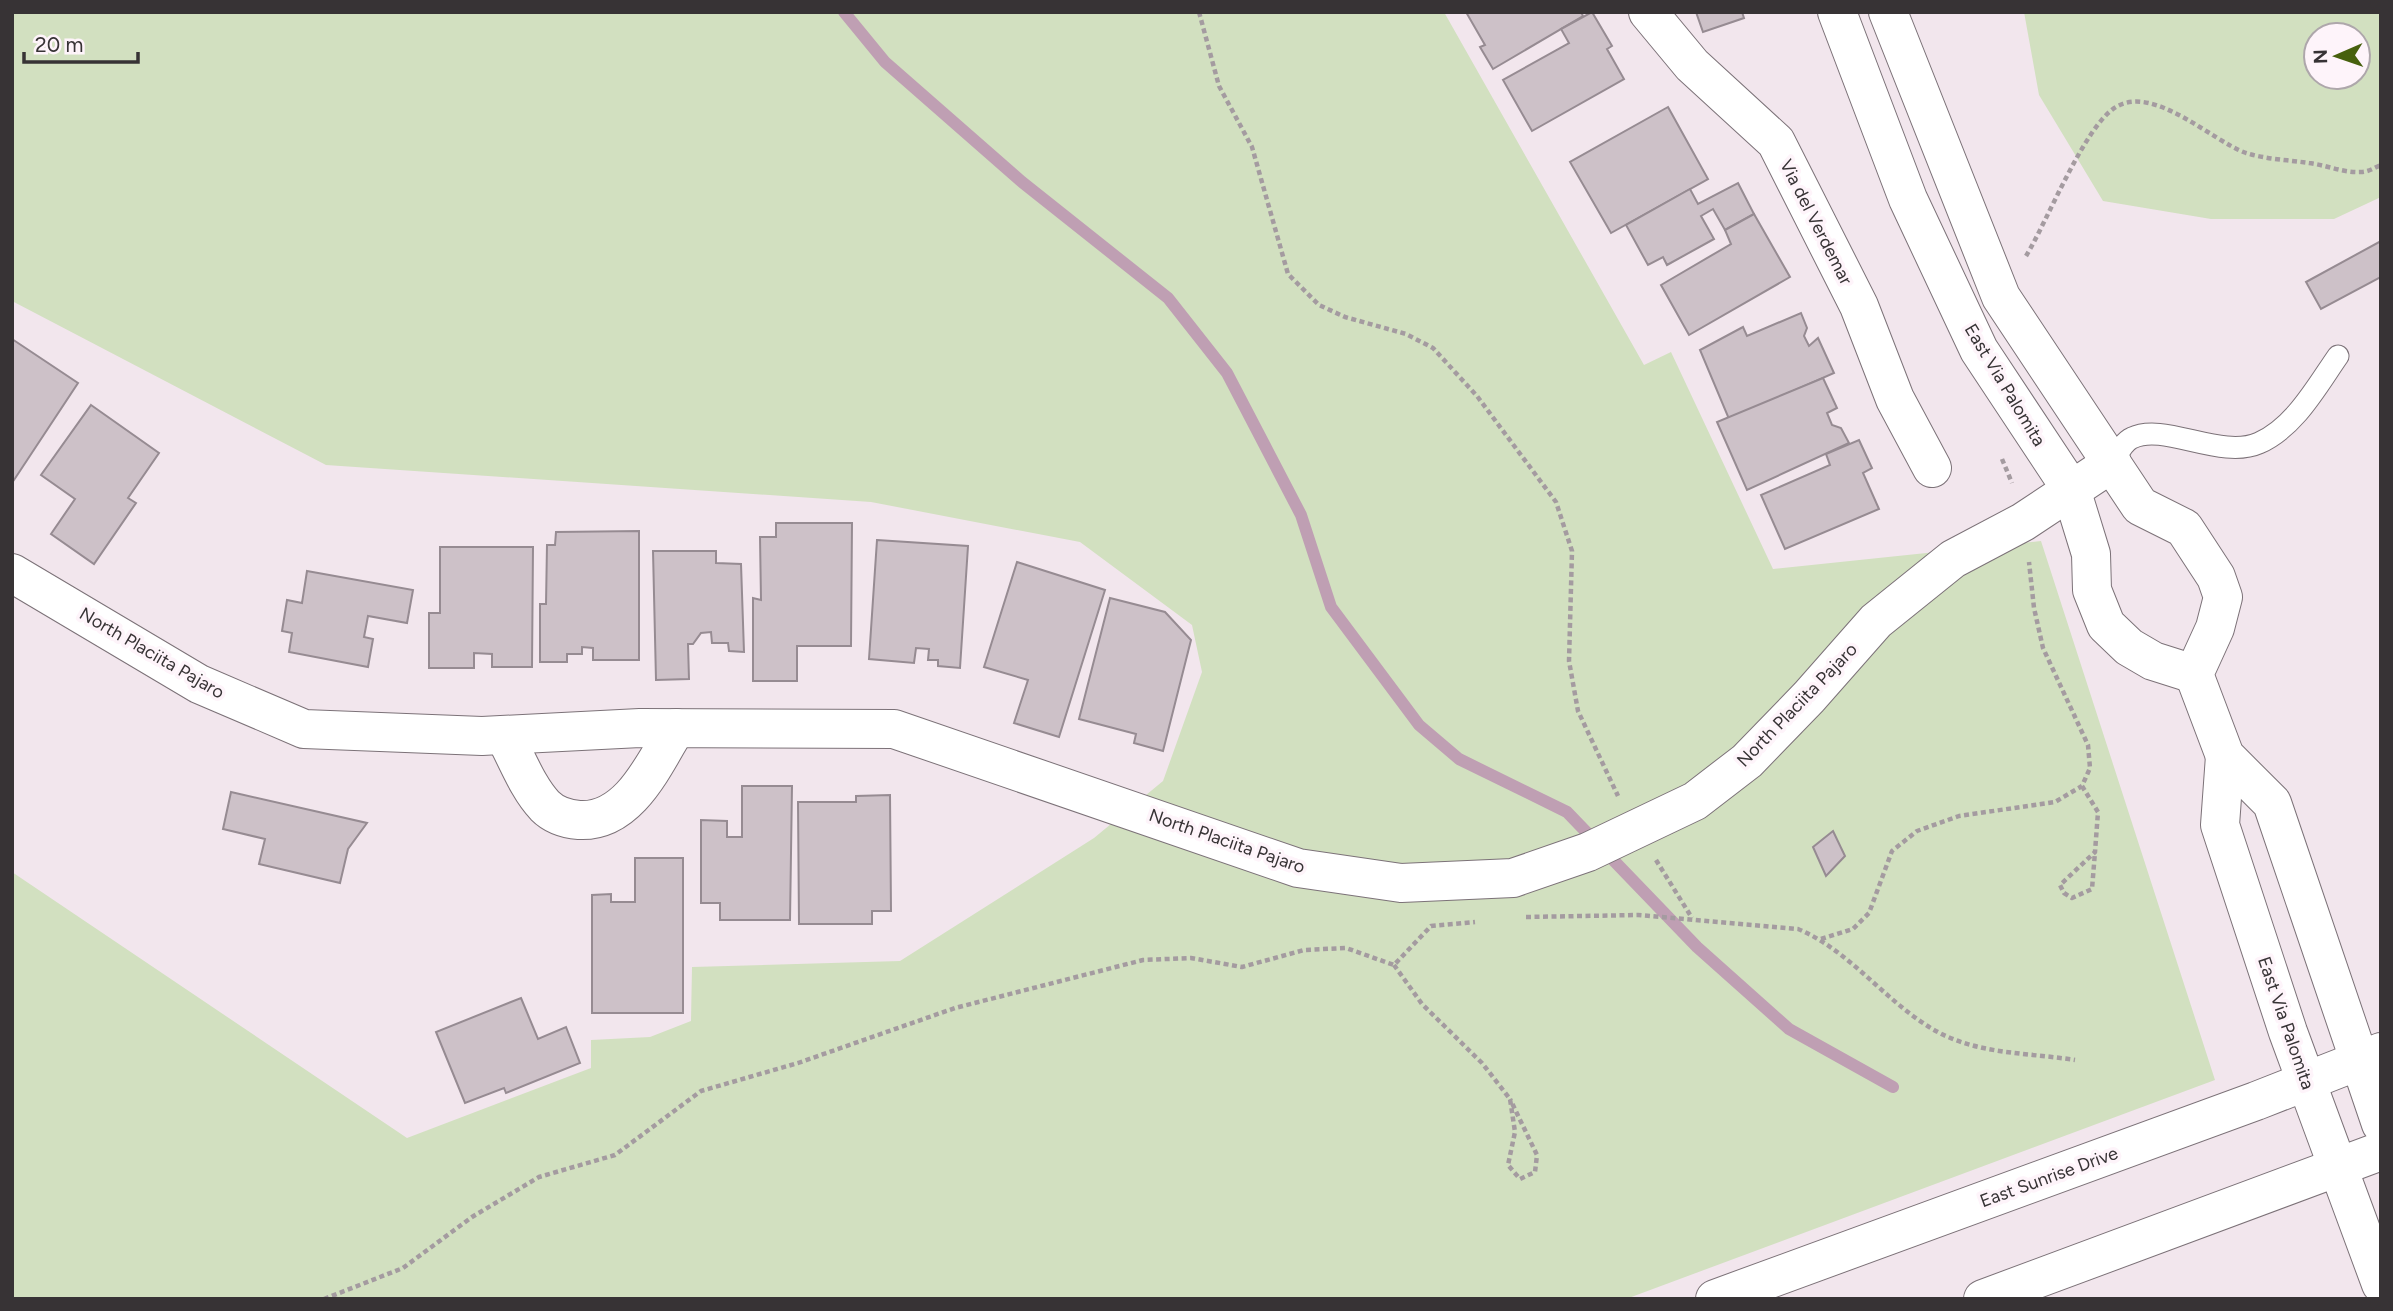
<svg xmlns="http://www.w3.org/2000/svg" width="2393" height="1311" font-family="Figtree,sans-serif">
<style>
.green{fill:#d2e0c0;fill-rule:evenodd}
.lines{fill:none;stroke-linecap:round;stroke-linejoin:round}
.stream{stroke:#bf9fb3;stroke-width:12}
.building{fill:#cdc1c8;stroke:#968b92;stroke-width:2}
.lane-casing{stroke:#7c7278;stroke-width:23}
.street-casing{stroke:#7c7278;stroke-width:40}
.primary-casing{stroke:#7c7278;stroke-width:40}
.path{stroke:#a49ba0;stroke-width:4.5;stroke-dasharray:5 3.5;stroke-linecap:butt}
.lane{stroke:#fff;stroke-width:21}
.street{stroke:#fff;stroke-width:38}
.primary{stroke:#fff;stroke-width:38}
.labels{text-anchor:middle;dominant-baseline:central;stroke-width:7;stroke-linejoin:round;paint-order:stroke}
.street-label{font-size:18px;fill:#373335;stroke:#fef4fa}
</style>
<rect width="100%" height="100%" fill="#f2e6ed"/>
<g class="green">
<polygon points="12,12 1444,12 1644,365 1671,352 1773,569 2041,541 2215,1080 1626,1299 12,1299 12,872 407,1138 591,1068 591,1040 650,1037 691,1021 692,967 900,961 1094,838 1163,781 1202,672 1192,625 1080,542 871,502 326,465 12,301"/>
<path d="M 2024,12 L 2381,12 L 2381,197 L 2334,219 L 2211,219 L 2103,201 L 2039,95 ZM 2316,35 L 2358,35 L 2358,77 L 2316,77 Z"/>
</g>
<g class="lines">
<polyline class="stream" points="844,12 885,62 1022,182 1168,298 1227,373 1301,515 1331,607 1419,725 1459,759 1567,812 1697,947 1789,1029 1893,1087"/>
</g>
<g class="building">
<polygon points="1466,12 1581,12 1583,16 1493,69 1480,47 1485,45"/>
<polygon points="1592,12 1612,46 1607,49 1624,79 1532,131 1503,80 1569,43 1561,29"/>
<polygon points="1696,12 1742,12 1744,18 1703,32"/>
<polygon points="1668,107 1708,179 1611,233 1570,162"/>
<polygon points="1738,183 1754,214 1725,230 1713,209 1701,216 1714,239 1667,265 1663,257 1648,265 1626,225 1690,189 1698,204"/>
<polygon points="1754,214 1790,277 1689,335 1661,285 1731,244 1725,230"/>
<polygon points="2381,241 2381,277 2321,309 2306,282"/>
<polygon points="1801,313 1807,328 1804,336 1809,346 1818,338 1834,373 1729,419 1700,350 1743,327 1747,336"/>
<polygon points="12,339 78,383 12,483"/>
<polygon points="1823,378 1837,408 1827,413 1832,425 1841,428 1849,443 1747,490 1717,422"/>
<polygon points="91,405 159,453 128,498 136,503 94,564 51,534 75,499 41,475"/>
<polygon points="1859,440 1872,468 1863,473 1879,509 1785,549 1761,495 1830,465 1826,454"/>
<polygon points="776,523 852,523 851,646 797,646 797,681 753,681 753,598 761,600 760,537 776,537"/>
<polygon points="639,531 639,660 593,660 593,648 582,647 582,654 567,654 567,662 540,662 540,604 546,604 547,545 555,545 556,532"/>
<polygon points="877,540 968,546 960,668 938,666 938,660 928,660 929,649 916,648 914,663 869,659"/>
<polygon points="440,547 533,547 532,667 492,667 492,654 474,653 474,668 429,668 429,613 440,613"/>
<polygon points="653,551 716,551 716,563 741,564 744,652 729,651 728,643 712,643 711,632 701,633 693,644 688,644 689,679 656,680"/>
<polygon points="1017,562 1105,590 1059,737 1014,723 1028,680 984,667"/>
<polygon points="307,571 413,590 407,623 368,616 364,637 373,639 368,667 289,652 292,633 282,631 287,600 302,603"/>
<polygon points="1110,598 1165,612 1191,640 1163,751 1134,743 1136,734 1079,719"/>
<polygon points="742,786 792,786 790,920 720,920 720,903 701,903 701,820 727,821 727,837 742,837"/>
<polygon points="231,792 367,823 348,849 340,883 259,864 265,839 223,829"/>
<polygon points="890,795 891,911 872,911 872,924 799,924 798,802 856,802 856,796"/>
<polygon points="1833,831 1845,856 1826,876 1813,847"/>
<polygon points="635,858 683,858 683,1013 592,1013 592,895 611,894 611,902 635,902"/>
<polygon points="521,998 538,1039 566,1027 580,1063 506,1093 504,1088 465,1103 436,1032"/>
</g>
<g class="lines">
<g class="lane-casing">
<path id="lane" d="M 2112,463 C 2118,454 2123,442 2132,438 C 2164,422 2221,460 2259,443 C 2295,427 2317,386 2338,356"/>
</g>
<g class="street-casing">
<g id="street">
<polyline points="1648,12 1692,65 1776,142 1859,306 1895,399 1932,468"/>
<polyline points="1837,12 1908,199 1979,350 2071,489 2091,554 2092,590 2106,625 2129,647 2153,661 2194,674"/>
<polyline points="1888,12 2001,297 2140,506 2184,528 2216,577 2223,597 2215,628 2194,674 2225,756 2272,803 2381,1124"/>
<polyline points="12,573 199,684 304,729 482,736 640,728 894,729 1298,868 1401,883 1513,878 1588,852 1695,801 1747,761 1809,697 1876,621 1953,559 2023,522 2112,463"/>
<path d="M 504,735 C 517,758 527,787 545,806 C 555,816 566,819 579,820 C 629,823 654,764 676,728"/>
<polyline points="2225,756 2220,825 2288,1032 2381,1284"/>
</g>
</g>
<g class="primary-casing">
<g id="primary">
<polyline points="1715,1299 2256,1101 2381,1052"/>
<polyline points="1983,1299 2381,1151"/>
</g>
</g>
<g class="path">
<polyline points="1199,12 1219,86 1252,147 1288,274 1319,305 1345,317 1406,334 1433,348 1477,396 1556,502 1572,551 1569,661 1578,711 1618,796"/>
<path d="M 2026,256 C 2047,222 2085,125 2116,107 C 2154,84 2212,141 2246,153 C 2265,159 2288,160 2309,163 C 2326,165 2343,173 2361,172 C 2368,172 2374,168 2381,165"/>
<polyline points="2002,459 2012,483"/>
<polyline points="2082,786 2098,812 2095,852 2060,885 2064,893 2072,898 2092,889 2095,852"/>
<polyline points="1656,860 1692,918"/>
<path d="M 1526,917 L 1638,915 L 1798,929 C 1848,950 1881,996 1926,1025 C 1971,1055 2024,1052 2075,1060"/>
<polyline points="1821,939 1853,929 1869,913 1892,851 1917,831 1959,816 2055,802 2082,786 2090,768 2088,745 2043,648 2034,608 2029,562"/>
<polyline points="1394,965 1422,1004 1482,1063 1510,1099 1515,1132 1508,1165 1520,1179 1535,1172 1537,1155 1510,1099"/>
<polyline points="324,1299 403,1268 472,1217 539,1177 615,1155 701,1091 798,1063 955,1008 1143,960 1191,958 1242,967 1304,950 1346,948 1394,965 1431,926 1475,922"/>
</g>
<use href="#lane" class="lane"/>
<use href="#street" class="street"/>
<use href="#primary" class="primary"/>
</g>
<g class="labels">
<g class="street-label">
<text transform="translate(1816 222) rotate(63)">Via del Verdemar</text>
<text transform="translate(2005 385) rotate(59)">East Via Palomita</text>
<text transform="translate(152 653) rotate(30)">North Placiita Pajaro</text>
<text transform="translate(1797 705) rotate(-46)">North Placiita Pajaro</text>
<text transform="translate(1227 841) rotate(19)">North Placiita Pajaro</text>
<text transform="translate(2286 1023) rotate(71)">East Via Palomita</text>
<text transform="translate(2049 1177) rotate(-20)">East Sunrise Drive</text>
</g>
</g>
<rect width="2393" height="1311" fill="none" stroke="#373335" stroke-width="28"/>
<g transform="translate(2337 56) rotate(268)"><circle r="33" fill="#fef4fa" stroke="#aea7ab" stroke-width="2"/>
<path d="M0-5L12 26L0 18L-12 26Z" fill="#47600d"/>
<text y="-10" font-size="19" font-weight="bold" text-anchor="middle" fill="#373335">N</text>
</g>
<path d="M24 52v10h114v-10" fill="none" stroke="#373335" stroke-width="3.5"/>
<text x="35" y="52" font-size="21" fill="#373335" stroke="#fef4fa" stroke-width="5" paint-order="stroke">20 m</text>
</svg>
